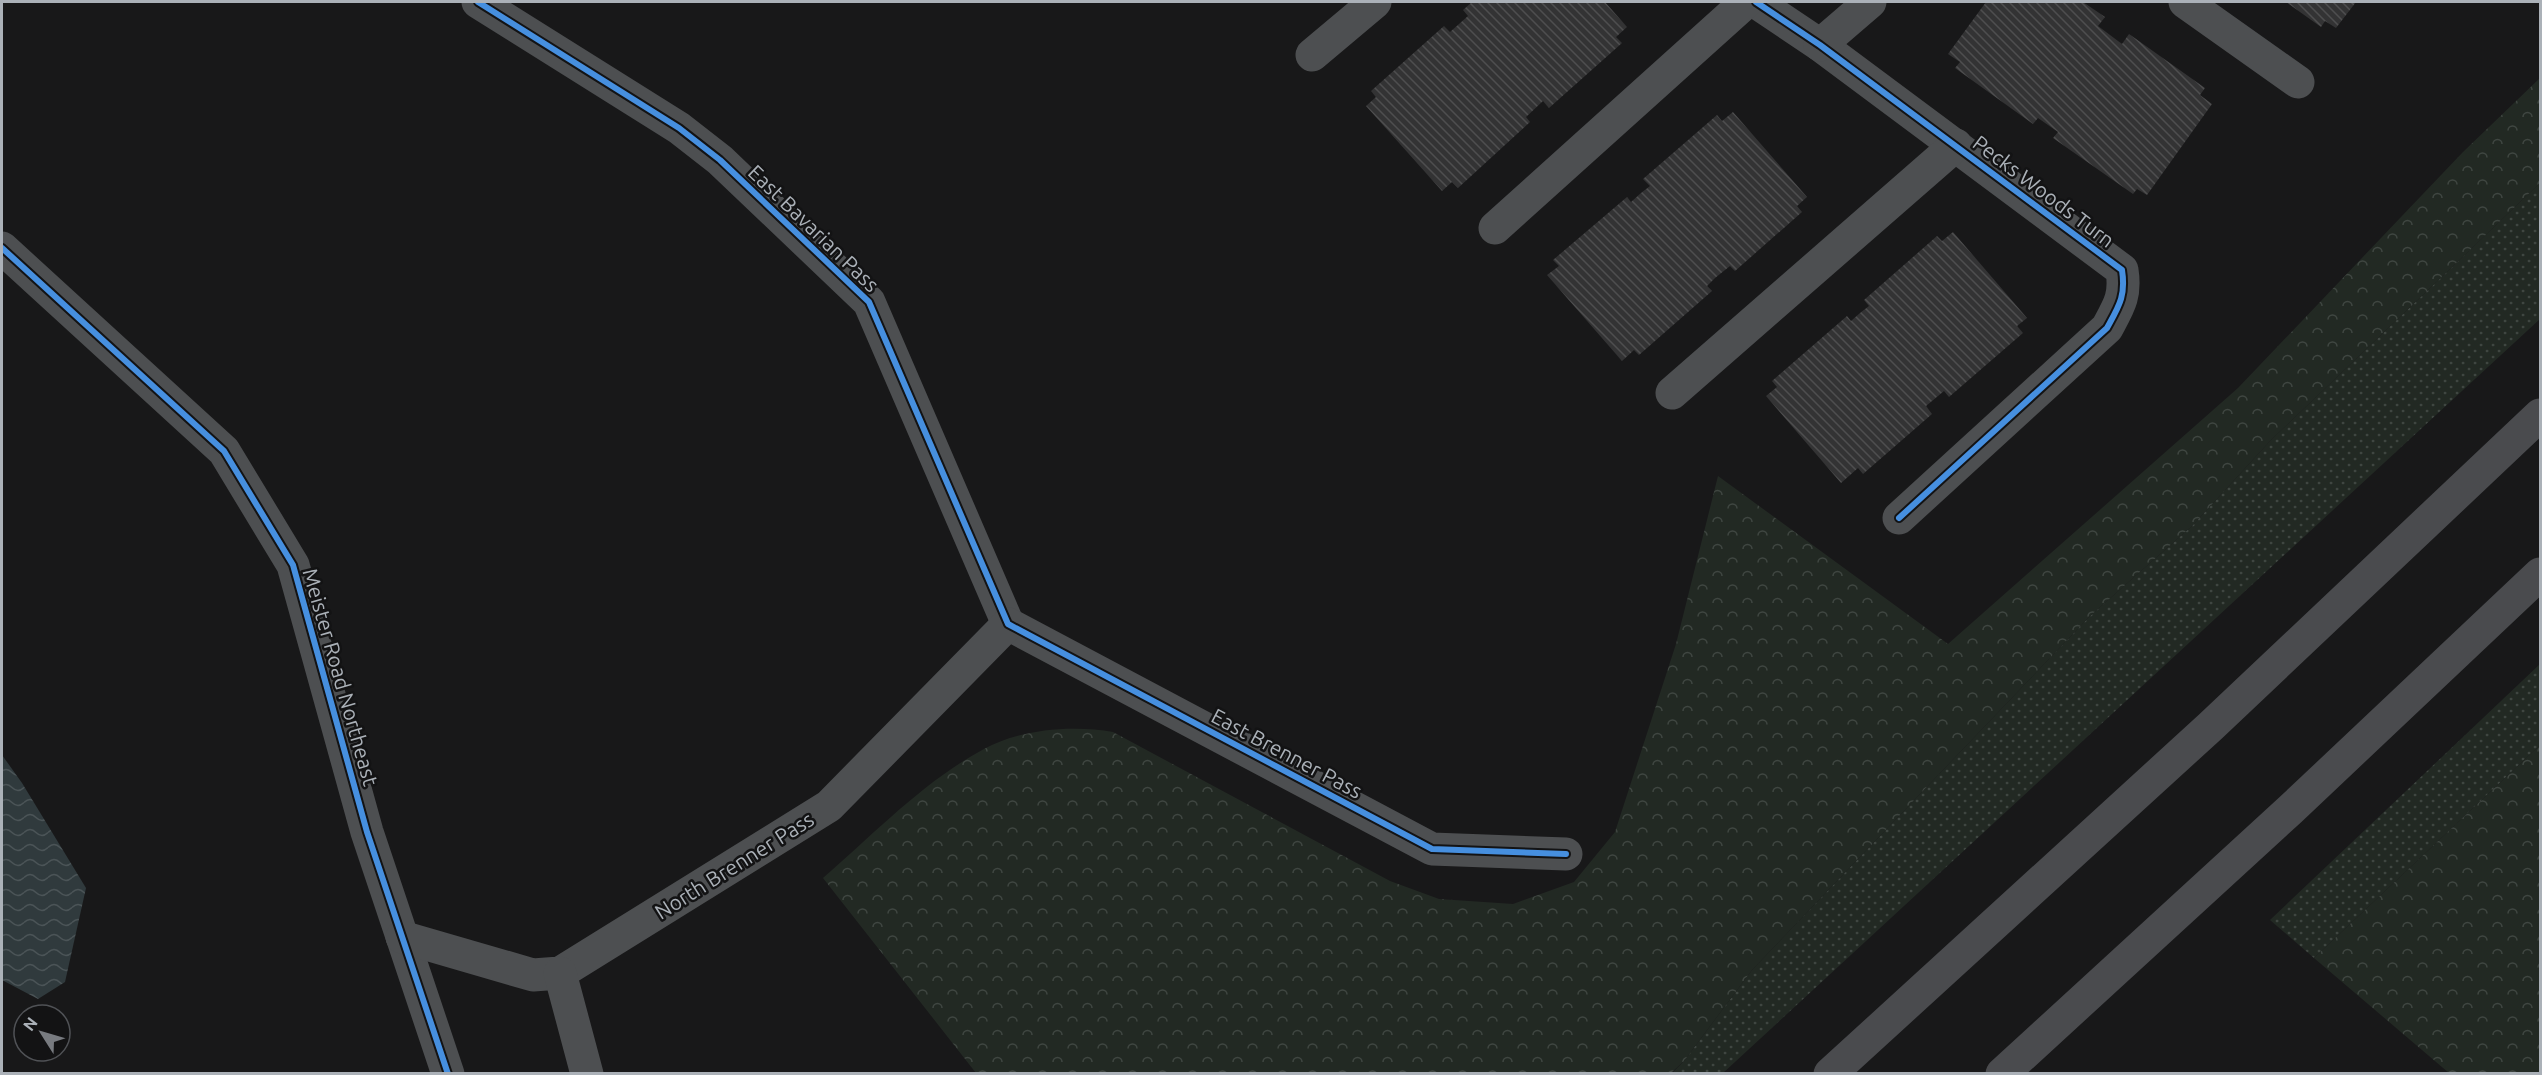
<svg xmlns="http://www.w3.org/2000/svg" width="2542" height="1075" font-family="Ubuntu,sans-serif">
<style>
.grass{fill:url(#grass-dots)}
.forest{fill:url(#forest-crowns)}
.water{fill:url(#water-waves)}
.building{fill:url(#building-back-hatch)}
.lines{fill:none;stroke-linecap:round;stroke-linejoin:round}
.street{stroke:#4d4f51;stroke-width:33}
.highway{stroke:#4a4b4e;stroke-width:33}
.cycleway-casing{stroke:#131314;stroke-width:10}
.cycleway{stroke:#468fdf;stroke-width:6}
.labels{text-anchor:middle;dominant-baseline:central;stroke-width:5;stroke-linejoin:round;paint-order:stroke}
.street-label{font-size:21px;fill:#abb1b8;stroke:#131314}
</style>
<defs>
<pattern id="grass-dots" width="8" height="8" patternUnits="userSpaceOnUse" patternTransform="scale(1.5)"><rect width="8" height="8" fill="#222923"/><path d="M2 2h.1M6 6h.1" fill="none" stroke="#3f4641" stroke-width="1.8" stroke-linecap="round"/></pattern>
<pattern id="forest-crowns" width="20" height="18" patternUnits="userSpaceOnUse" patternTransform="scale(1.5)"><rect width="20" height="18" fill="#222923"/><path d="M2 6a3 3 0 1 1 6 0M12 15a3 3 0 1 1 6 0" fill="none" stroke="#3f4641"/></pattern>
<pattern id="water-waves" width="16" height="10" patternUnits="userSpaceOnUse" patternTransform="scale(1.5)"><rect width="16" height="10" fill="#303a3d"/><path d="M0 5q4-4 8 0t8 0" fill="none" stroke="#4b5457"/></pattern>
<pattern id="building-back-hatch" width="6" height="6" patternUnits="userSpaceOnUse" patternTransform="scale(1.5)"><rect width="6" height="6" fill="#333334"/><path d="M-1 5l2 2M0 0l6 6M5-1l2 2" fill="none" stroke="#4e4e4f"/></pattern>
</defs>
<rect width="100%" height="100%" fill="#181819"/>
<g class="grass">
<polygon points="2540,183 2540,319 1723,1073 1671,1074 1684,1061 1752,970 2090,616 2192,526 2271,440"/>
<polygon points="2540,664 2540,745 2314,958 2270,920"/>
</g>
<g class="forest">
<path d="M 2540,78 L 2540,183 L 2271,440 L 2192,526 L 2090,616 L 1752,970 L 1684,1061 L 1671,1073 L 976,1073 L 823,878 C 874,834 924,781 984,749 C 1021,729 1072,725 1113,732 L 1390,881 L 1439,899 L 1513,904 L 1574,882 L 1615,832 L 1676,644 L 1718,476 L 1948,644 L 2238,388 L 2463,152 Z"/>
<polygon points="2540,745 2540,1073 2449,1073 2314,958"/>
</g>
<polygon class="water" points="2,755 22,783 86,888 65,982 38,999 2,980"/>
<g class="building">
<polygon points="1472,2 1605,2 1627,27 1616,37 1622,43 1549,108 1543,101 1526,117 1530,122 1458,188 1452,182 1442,191 1366,106 1376,97 1371,91 1444,26 1450,32 1468,16 1463,10"/>
<polygon points="1986,2 2083,2 2105,17 2098,26 2122,44 2129,34 2205,88 2200,95 2212,104 2147,195 2137,189 2133,194 2053,138 2058,132 2038,118 2033,124 1955,68 1960,62 1948,54"/>
<polygon points="2286,2 2356,2 2336,28 2325,21 2321,27"/>
<polygon points="1733,112 1807,197 1797,206 1802,212 1735,271 1730,266 1715,278 1707,286 1712,291 1639,355 1634,350 1622,361 1547,275 1559,266 1553,260 1627,197 1631,202 1641,193 1650,186 1643,179 1717,115 1722,121"/>
<polygon points="1953,232 2027,318 2017,326 2023,333 1949,397 1944,391 1926,406 1932,414 1863,474 1858,468 1841,483 1766,396 1777,387 1772,381 1847,316 1851,321 1860,313 1869,306 1864,300 1937,236 1942,241"/>
</g>
<g class="lines">
<g class="street">
<polyline points="478,2 679,128 720,160 869,302 1008,624"/>
<path d="M 1756,2 L 1820,45 L 2122,270 C 2126,296 2119,306 2107,328 L 1899,518"/>
<polyline points="2185,2 2298,82"/>
<polyline points="1820,45 1870,2"/>
<polyline points="1312,55 1375,2"/>
<polyline points="1495,228 1746,2"/>
<polyline points="2,248 224,451 293,565 367,832 448,1074"/>
<polyline points="1672,393 1956,145"/>
<polyline points="1008,624 1432,849 1566,854"/>
<polyline points="402,937 533,975 560,973 829,806 1008,624"/>
<polyline points="560,973 587,1074"/>
</g>
<g class="highway">
<polyline points="1830,1074 2211,726 2540,415"/>
<polyline points="2002,1074 2290,810 2540,574"/>
</g>
<g class="cycleway-casing">
<g id="cycleway">
<polyline points="478,2 679,128 720,160 869,302 1008,624 1432,849 1566,854"/>
<path d="M 1756,2 L 1820,45 L 2122,270 C 2126,296 2119,306 2107,328 L 1899,518"/>
<polyline points="2,248 224,451 293,565 367,832 448,1074"/>
</g>
</g>
<use href="#cycleway" class="cycleway"/>
</g>
<g class="labels">
<g class="street-label">
<text transform="translate(2044 191) rotate(37)">Pecks Woods Turn</text>
<text transform="translate(814 228) rotate(44)">East Bavarian Pass</text>
<text transform="translate(341 677) rotate(74)">Meister Road Northeast</text>
<text transform="translate(1287 753) rotate(28)">East Brenner Pass</text>
<text transform="translate(734 865) rotate(-32)">North Brenner Pass</text>
</g>
</g>
<rect width="2542" height="1075" fill="none" stroke="#abb1b8" stroke-width="6"/>
<g transform="translate(42 1033) rotate(307)"><circle r="28" fill="#131314" stroke="#505256" stroke-width="1.5"/>
<path d="M0-4.5L10 22L0 15L-10 22Z" fill="#787b80"/>
<text y="-9" font-size="16" font-weight="bold" text-anchor="middle" fill="#abb1b8">N</text>
</g>
</svg>
